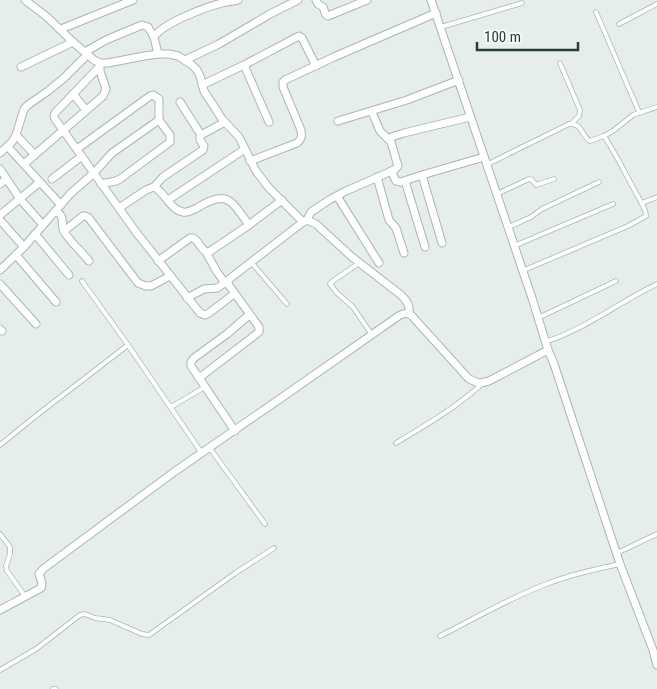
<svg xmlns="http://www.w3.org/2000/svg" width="657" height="689" font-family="'Roboto Condensed',sans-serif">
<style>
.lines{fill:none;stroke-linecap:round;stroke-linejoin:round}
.service-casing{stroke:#a9b6b3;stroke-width:5.5}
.minor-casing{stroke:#a9b6b3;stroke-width:9}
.service{stroke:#fff;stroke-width:4}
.minor{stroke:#fff;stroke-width:7}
</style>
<rect width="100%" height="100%" fill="#e6eeeb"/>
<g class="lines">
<g class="service-casing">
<g id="service">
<polyline points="596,12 639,112"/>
<polyline points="619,24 657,4"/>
<polyline points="441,27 522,3"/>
<polyline points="560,63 580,110 579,116 572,123"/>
<path d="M 486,165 L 569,124 C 583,123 581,136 590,141 L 604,136 L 613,131 L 633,115 L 657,107"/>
<polyline points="497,194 529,179 532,180 536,185 554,179"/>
<polyline points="642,203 657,197"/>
<polyline points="507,228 531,217 542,209 599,182"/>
<polyline points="514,246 613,204"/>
<polyline points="251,262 287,304"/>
<polyline points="359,263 333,281 330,284 337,293 353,307 372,335"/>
<path d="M 522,271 L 628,226 L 646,216 C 646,208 639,199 635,191 C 625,173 616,154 604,136"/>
<polyline points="82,281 128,345 201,452"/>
<polyline points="538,318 616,281"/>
<path d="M 545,342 C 586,329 619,302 657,284"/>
<polyline points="171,407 205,387"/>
<path d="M 396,443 C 426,425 457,407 483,383"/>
<polyline points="0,445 37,415 128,345"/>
<polyline points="209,447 265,524"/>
<polyline points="0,534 10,547 10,554 6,566 7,571 25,596"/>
<polyline points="617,553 657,534"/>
<path d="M 440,636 C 476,618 511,597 549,583 C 572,574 596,569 620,564"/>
<polyline points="0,670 36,649 80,615 85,614 95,618 110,620 142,634 149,635 234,574 274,548"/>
<polyline points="53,689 56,689"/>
</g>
</g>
<g class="minor-casing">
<g id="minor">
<polyline points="25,0 47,17 73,42 94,60 100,63 108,63 144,56 158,54 169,54 178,56 192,65 197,70 200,76 204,91 222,119 239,137 256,171 269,188 303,222"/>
<polyline points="316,0 318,4 323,7 326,15 328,16 367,0"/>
<polyline points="431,0 532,298 548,350 554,364 620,564 653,650 657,665"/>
<polyline points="61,29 133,0"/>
<polyline points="85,52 106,40 142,25 148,27 154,37"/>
<path d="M 158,54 L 154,37 C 163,23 206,7 222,3 C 227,1 232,2 238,0"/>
<polyline points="185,60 219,44 270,14 298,0"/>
<polyline points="244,65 269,122"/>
<polyline points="21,67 73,42"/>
<polyline points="99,67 55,113 54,116 55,119 136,232 200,313 205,315 209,313 234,294"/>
<polyline points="202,85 244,65 299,36 302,38 316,66"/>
<polyline points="73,94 86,110"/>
<polyline points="180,102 201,135"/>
<polyline points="338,121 407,100 459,80"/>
<polyline points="16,135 35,155"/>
<polyline points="388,138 404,133 470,117"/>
<polyline points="8,147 61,205"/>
<polyline points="77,149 150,96 153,95 159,99 159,120 170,135 170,142 120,179 116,181 101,184"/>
<polyline points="0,153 12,142 16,135 24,109 28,105 48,91 64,78 88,54"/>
<path d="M 250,161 L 297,143 C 302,139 302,136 301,130 L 283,87 L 283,82 L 285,80 L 334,57 L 436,13"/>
<polyline points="24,164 103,96 106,89 100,71 100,64"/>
<polyline points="0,169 20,199 43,225"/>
<polyline points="391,171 396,181 401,182 422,175 484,157"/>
<polyline points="422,175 442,243"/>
<polyline points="377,177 389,220 396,228 404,253"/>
<polyline points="52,179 82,156"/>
<polyline points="405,181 425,247"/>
<polyline points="0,184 6,179"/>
<polyline points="154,187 163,177 203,150 204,146 200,140 200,137 201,135 225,122"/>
<polyline points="337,196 379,263"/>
<polyline points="168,200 245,149"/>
<path d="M 119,208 L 146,190 L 154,187 C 165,192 170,210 183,212 C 188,213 192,210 197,208 C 227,189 231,200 249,225"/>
<path d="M 56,211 C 65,217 61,220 63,229 C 65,237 83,253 89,261"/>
<polyline points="0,215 40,182"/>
<polyline points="0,220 24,247"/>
<polyline points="307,220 311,212 329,200 346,191 394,170 398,166 391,142 380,131 372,112"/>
<polyline points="64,231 83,216 85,216 88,217 138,283 146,286 151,286 170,276"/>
<polyline points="35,234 69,275"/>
<polyline points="206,252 217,272 225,283"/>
<polyline points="16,255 56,302"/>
<path d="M 158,261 L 190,238 L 193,238 C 199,241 200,248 206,252 L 209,252 L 249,225 L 282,200"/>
<polyline points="0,270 24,247 71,193 94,173 112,153 159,120"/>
<polyline points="0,284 36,324"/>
<polyline points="187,298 204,289 217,288 228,281"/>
<polyline points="0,329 2,331"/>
<path d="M 199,378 L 259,332 L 259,327 L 228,284 L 228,280 L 303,222 L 307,220 L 316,224 L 352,257 L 401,295 C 407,301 410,305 409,314"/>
<polyline points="235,431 191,366 191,362 194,358 227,334 249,315"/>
<path d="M 0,610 L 41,588 L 42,583 L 39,574 L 43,569 L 174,472 L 284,396 L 400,315 L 407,313 L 412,316 L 468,378 C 476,383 480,384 489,381 L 548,350"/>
</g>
</g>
<use href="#service" class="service"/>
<use href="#minor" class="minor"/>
</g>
<path d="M477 42v8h101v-8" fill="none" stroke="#263f3b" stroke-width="2.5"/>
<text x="484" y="42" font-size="15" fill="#263f3b" stroke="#f7faf9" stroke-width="4" paint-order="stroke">100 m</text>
</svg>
